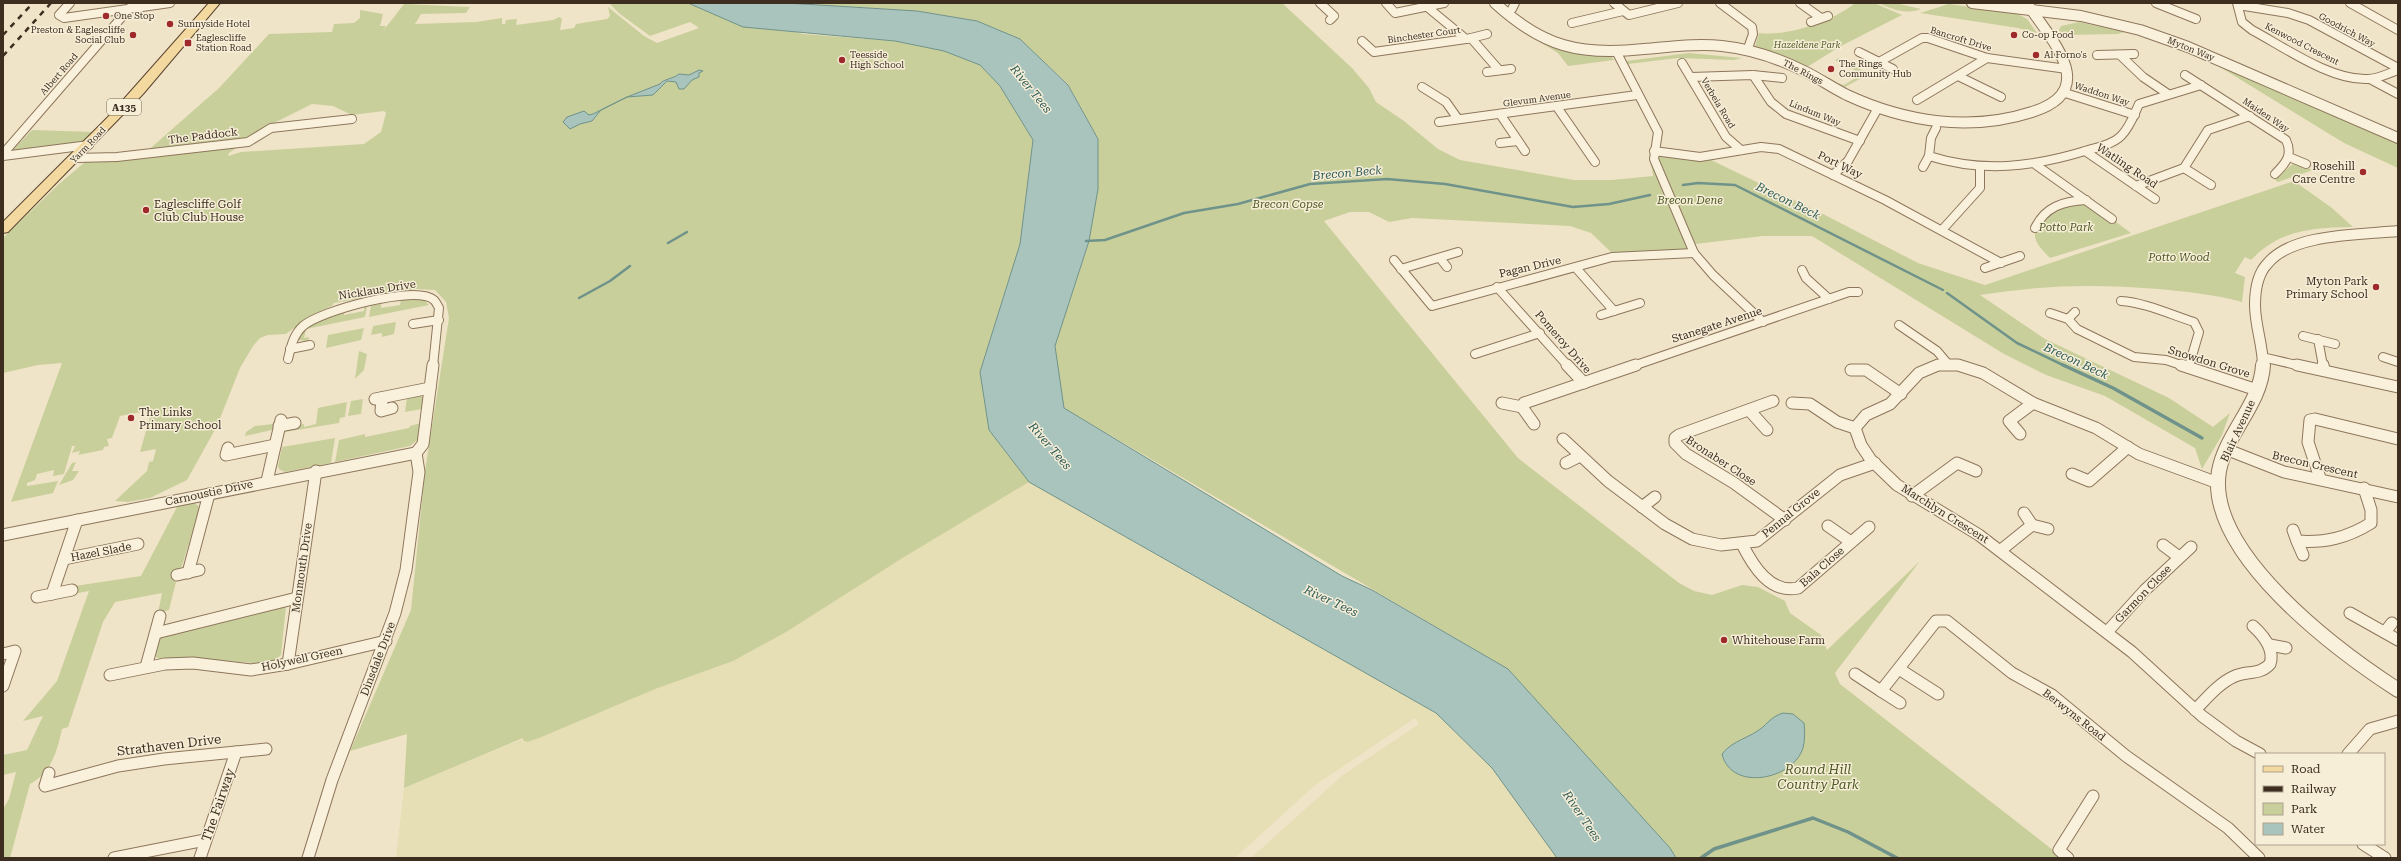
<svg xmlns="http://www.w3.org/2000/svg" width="2401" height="861" font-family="'Roboto Serif',serif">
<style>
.farmland{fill:#e6deb5}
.green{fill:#c9cf9b;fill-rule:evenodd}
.water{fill:#a9c4bc;stroke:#6f938a}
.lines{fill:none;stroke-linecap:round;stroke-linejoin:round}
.stream-far1{stroke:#6f938a;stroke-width:2.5}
.stream{stroke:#6f938a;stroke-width:3.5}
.minor-far1-casing{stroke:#8d765c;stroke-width:10}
.minor-casing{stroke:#8d765c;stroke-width:13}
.tertiary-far1-casing{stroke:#8d765c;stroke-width:12}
.tertiary-casing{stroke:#8d765c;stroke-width:16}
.primary-casing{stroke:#5b4430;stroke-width:2}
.minor-far1{stroke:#faf1dc;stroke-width:8}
.minor{stroke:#faf1dc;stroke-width:11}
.tertiary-far1{stroke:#faf1dc;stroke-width:10}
.tertiary{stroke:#faf1dc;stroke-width:14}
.primary{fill:#f3d9a0;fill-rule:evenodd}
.rail{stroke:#3d2e20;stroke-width:2.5;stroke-dasharray:5.5 5.5;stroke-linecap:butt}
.poi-dot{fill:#9e2a2b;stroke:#f7eed8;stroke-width:1.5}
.labels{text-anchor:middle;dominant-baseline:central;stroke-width:3;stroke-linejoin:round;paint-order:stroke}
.far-poi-label{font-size:9px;fill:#3d2e20;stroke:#f7eed8;text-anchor:start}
.far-street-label{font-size:9px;fill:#3d2e20;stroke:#f7eed8}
.far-park-label{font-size:9px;font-style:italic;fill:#4d5a26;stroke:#f7eed8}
.shield{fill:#f7eed8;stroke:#756857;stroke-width:1}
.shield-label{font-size:10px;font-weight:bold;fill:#3d2e20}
.street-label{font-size:11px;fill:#3d2e20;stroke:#f7eed8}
.poi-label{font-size:11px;fill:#3d2e20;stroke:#f7eed8;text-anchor:start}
.park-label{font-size:11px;font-style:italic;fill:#4d5a26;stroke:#f7eed8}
.water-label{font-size:12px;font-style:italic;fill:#2f5d5a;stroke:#f7eed8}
.near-street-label{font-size:13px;fill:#3d2e20;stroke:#f7eed8}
.near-park-label{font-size:13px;font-style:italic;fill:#4d5a26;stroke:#f7eed8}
</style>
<rect width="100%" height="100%" fill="#f0e4c8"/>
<polygon class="farmland" points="1029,482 1436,713 1492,768 1557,858 1251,858 1343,775 1419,724 1415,718 1314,786 1235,858 396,858 404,788 771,636"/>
<g class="green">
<path d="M 609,3 L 688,3 L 803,34 L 895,41 L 944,51 L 980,65 L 1000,86 L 1033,140 L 1020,244 L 980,372 L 989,430 L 1029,482 L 904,557 L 786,632 L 733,661 L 655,689 L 539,738 L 527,742 L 523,740 L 523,738 L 404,788 L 407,734 L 350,751 L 411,610 L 425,471 L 449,318 L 446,302 L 435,290 L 416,289 L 334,303 L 332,306 L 310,316 L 286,334 L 268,335 L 260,338 L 253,346 L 240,368 L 217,426 L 187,480 L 150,498 L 128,502 L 115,501 L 147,471 L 149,462 L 153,461 L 156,449 L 140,452 L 152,410 L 120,416 L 112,438 L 107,439 L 109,446 L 104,447 L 103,450 L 78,455 L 80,451 L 72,453 L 75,446 L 72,446 L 64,474 L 53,476 L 54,470 L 37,474 L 35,480 L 27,483 L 27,486 L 58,481 L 53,493 L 11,502 L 62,363 L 38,365 L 3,373 L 3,238 L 59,184 L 85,162 L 145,153 L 219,88 L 269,34 L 332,32 L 334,24 L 354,23 L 360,18 L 360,10 L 383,14 L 380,26 L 386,26 L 383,31 C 391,21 397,13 404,4 L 470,7 L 466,13 L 421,14 L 415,24 L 476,22 L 502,18 L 502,24 L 505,24 L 506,20 L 517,19 L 516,25 L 553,20 L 559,17 L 562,19 L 560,30 L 574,28 L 576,24 L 607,19 L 610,16 L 608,7 L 644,36 L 657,43 L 699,28 L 690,22 L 650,36 L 620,14 ZM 312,104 L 333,106 L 352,115 L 384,111 L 386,113 L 381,132 L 364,144 L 241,152 L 228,156 L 229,153 L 268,126 Z"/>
<path d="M 786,3 L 1282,3 L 1352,68 L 1369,88 L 1376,102 L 1404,121 L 1438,149 L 1460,160 L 1574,180 L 1612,180 L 1653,176 L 1650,156 L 1652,149 L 1709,159 L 1823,214 L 1918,263 L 1985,285 L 2294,181 L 2332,208 L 2353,227 C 2312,228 2281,229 2251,260 L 2245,257 L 2235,273 L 2245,277 L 2242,302 C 2214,294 2187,292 2158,289 C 2093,284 2044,285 1980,295 L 2045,339 L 2169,398 L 2213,427 L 2230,413 L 2222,435 L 2202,469 L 2195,448 L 2105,396 L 2046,375 L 2004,354 L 1812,236 L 1763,236 L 1695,244 L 1683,250 L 1612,253 L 1591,233 L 1570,226 L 1412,218 L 1389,222 L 1369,212 L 1350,212 L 1324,221 L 1518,458 L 1679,583 L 1694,591 L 1712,595 L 1742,585 L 1758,587 L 1785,601 L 1790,613 L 1821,635 L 1827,650 L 1920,561 L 1835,673 L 1840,684 L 2063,858 L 1676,858 L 1670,848 L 1508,669 L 1064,408 L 1055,346 L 1089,241 L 1098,139 L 1068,84 L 1020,39 L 977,21 L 917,11 Z"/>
<path d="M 1855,3 L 1874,3 L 1902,15 L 1841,46 L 1807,67 L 1790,58 L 1755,47 L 1759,33 C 1786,37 1834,21 1855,3 Z"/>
<path d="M 1878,3 L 1895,3 L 1921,9 C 1905,15 1892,9 1878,3 Z"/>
<polygon points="1949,4 2018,14 2027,19 2037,33 2018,28 1920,13"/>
<polygon points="2079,22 2125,32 2117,34 2061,35 2059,30 2061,26"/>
<polygon points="1540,42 1556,47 1612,57 1614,60 1568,66 1558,53"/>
<polygon points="1689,53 1742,58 1734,60 1678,58 1628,64 1626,61"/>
<polygon points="2202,56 2398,140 2398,168 2344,143"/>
<polygon points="1839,58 1869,74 1845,87 1838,83 1844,85 1862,74 1835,60"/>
<polygon points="32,130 94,132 85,142 12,151"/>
<polygon points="2294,163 2313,170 2278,182 2274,179"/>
<path d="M 2086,200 L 2131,233 L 2050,258 C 2031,239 2031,235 2044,212 Z"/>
<polygon points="406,299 424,300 429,305 369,317 371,306 381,304 381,308 400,305 401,300"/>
<path d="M 364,307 L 367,307 L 365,317 L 306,329 L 304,338 L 309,337 L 308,341 L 299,340 C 305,322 328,317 344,311 L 344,315 L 364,311 Z"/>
<polygon points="396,322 394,334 382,337 382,333 371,335 373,326"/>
<polygon points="364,328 361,340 326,348 328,335"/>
<polygon points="359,351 367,354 364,370 355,379"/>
<polygon points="416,395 423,397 422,409 405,412 407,398 393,401 393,405 389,406 393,400"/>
<polygon points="363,399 361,414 348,416 351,401"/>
<polygon points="347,402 345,417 340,418 339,423 285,432 294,426 304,424 304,427 316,424 318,408"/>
<polygon points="421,423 420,438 410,446 335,462 339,440 365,434 365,437 409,428 410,426"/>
<polygon points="273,424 272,430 245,436 246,432 255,426"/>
<polygon points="335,438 331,463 285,472 279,469 278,466 282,447"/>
<polygon points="76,462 72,471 79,471 73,480 59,485 72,463"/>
<path d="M 193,502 L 200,507 L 182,566 L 176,571 L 173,579 L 176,582 L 169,610 L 158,613 L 162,593 L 115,602 L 103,622 L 68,727 L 62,729 C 57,751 52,772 30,784 L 10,858 L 3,858 L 3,809 L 9,799 L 16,772 L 3,775 L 3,755 L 27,750 L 43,716 L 23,721 L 57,681 L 89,591 L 73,594 L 75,586 L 141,576 L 177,507 Z"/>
<polygon points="286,606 281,655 273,662 254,663 178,658 160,660 155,656 159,640 169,632"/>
</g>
<g class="water">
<polygon points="688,3 786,3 917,11 977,21 1020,39 1068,85 1098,139 1098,189 1089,241 1055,346 1064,408 1342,576 1372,590 1508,669 1670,848 1676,858 1557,858 1492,768 1436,713 1029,482 989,430 980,372 1020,244 1033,140 1000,86 980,65 944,51 895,41 743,27"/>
<path d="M 699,70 L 703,71 L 699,73 L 699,77 L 692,80 L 684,89 L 679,89 L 676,82 L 667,81 L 653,95 L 627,97 L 601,110 L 592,121 L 580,124 L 570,129 L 563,122 L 567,117 L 584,111 L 589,115 L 593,114 L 627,97 L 660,84 C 663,79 673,79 679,74 L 689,75 Z"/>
<path d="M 1783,713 L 1793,714 L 1804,723 C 1805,731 1805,740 1803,748 C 1793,780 1731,792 1722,754 C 1733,740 1750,738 1763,727 C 1770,720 1774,716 1783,713 Z"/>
</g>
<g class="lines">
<g class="stream-far1">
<polyline points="1683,185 1698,183 1735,185 1943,290"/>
<polyline points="1086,241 1105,240 1184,213 1238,204 1310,184 1387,179 1445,184 1573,207 1609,204 1650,195"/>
<polyline points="668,243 687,232"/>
<polyline points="1947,293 2017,343 2065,366"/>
<polyline points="579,298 610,281 630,266"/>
</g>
<g class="stream">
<polyline points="2063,365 2113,388 2202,438"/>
<polyline points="1701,858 1714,849 1813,818 1848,832 1897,858"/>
</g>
<g class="minor-far1-casing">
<g id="minor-far1">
<polyline points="70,3 59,15 64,18 170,3"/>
<polyline points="1320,3 1334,16 1330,20"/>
<polyline points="1386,3 1395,13 1444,3"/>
<polyline points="1614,3 1629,15 1678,3"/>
<polyline points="1720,3 1752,27 1753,34 1747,51"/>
<polyline points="1800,3 1821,18"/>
<polyline points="2156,3 2196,19"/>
<path d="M 2237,3 L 2242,22 L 2252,30 C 2284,47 2331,81 2368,79 C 2378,79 2389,73 2398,70"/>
<polyline points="2350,3 2398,30"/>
<polyline points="2238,5 2288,13 2309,20 2398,68"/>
<polyline points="1512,9 1515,3"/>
<polyline points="1811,22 1828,16"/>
<polyline points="1572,23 1623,11"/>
<polyline points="1471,38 1499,70"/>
<polyline points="1467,39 1487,34"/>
<polyline points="1362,41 1374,52 1466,39 1426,6"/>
<polyline points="1616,51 1658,132 1654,159 1694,253 1713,275 1763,322"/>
<polyline points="1859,52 1893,69"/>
<polyline points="2097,55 2134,54"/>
<polyline points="2120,55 2143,77 2168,94"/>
<polyline points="1879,62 1922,38 1928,38 1987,58 2067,69"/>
<polyline points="1682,63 1726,137 1741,150"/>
<polyline points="1487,72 1511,69"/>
<polyline points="1753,75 1771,102 1786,114 1860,141"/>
<path d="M 2185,75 L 2286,140 C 2293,155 2286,163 2275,174"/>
<polyline points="1958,76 2001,97"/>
<polyline points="1691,77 1753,75 1782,78"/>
<polyline points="2370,79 2398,94"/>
<polyline points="1422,87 1446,102 1458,119"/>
<polyline points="2062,92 2135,115"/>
<polyline points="1917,100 1987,58"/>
<polyline points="1557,107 1595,162"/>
<polyline points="1500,114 1525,151"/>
<polyline points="1439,122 1637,95"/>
<path d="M 1936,128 L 1931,138 L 1929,156 C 1983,173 2032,167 2085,151 C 2097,147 2112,145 2121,136 C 2130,127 2134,115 2139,104 L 2201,85"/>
<polyline points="1500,143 1518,141"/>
<polyline points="1654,151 1700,157 1761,147 1779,149 1885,200 2001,263"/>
<polyline points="2085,151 2155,199"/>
<polyline points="3,154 134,3"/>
<polyline points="3,156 89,145"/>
<polyline points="2289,157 2306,164"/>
<polyline points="76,158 117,157 248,142 271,128 352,119"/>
<polyline points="2036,165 2112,219"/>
<polyline points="1923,167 1929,156"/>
<polyline points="2184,168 2211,185"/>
<polyline points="1833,175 1848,161 1878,108"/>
<polyline points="2136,186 2184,168 2208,130 2250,116"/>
<path d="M 2035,228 C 2045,207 2063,201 2086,200"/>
<polyline points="1942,230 1980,188 1980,167"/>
<polyline points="1440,258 1447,267"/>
<polyline points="1394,260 1432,306 1612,257 1694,253"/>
<polyline points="1576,268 1614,311"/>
<polyline points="1985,268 2020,256"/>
<polyline points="1401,269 1458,252"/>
<polyline points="1802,270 1806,278 1829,299"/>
<polyline points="1497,287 1568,366"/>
<path d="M 2121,301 C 2143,302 2172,315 2194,322 L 2199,332 L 2189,366"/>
<polyline points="2050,313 2068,319 2077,329 2134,357 2166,360 2184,366"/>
<polyline points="1601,315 1640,303"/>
<polyline points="2068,319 2075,312"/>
<polyline points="413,324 439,320"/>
<polyline points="1899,325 1937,351 1948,364"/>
<polyline points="2303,336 2335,344"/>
<polyline points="2318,339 2323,366"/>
<polyline points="290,349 310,345"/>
<polyline points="1475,354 1540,333"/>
<polyline points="2262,357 2301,366"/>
<polyline points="2383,357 2398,362"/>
<path d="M 288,359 C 291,347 293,335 303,326 C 320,311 416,284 434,300 C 436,302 438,306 439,308 L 433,366"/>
<polyline points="1633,366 1849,292 1858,292"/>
<polyline points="1936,366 1960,366"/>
</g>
</g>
<g class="minor-casing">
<g id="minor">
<polyline points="1567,365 1584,383"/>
<polyline points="2181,365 2257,390"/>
<polyline points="2297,365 2398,387"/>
<polyline points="2323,365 2324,370"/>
<polyline points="1851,370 1866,370 1901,394"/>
<polyline points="382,398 381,411 392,408"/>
<polyline points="375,399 430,388"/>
<polyline points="1773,401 1679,435 1675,438 1675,443 1686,454 1734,483 1785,520"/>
<polyline points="1502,403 1522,407"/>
<polyline points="1792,403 1810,404 1837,422 1855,428"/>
<polyline points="1749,410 1767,430"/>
<polyline points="1534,424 1522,407 1524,403 1636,365"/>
<polyline points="279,426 295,423"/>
<polyline points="2020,434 2009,421 2033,403"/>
<polyline points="1563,439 1608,481 1665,524 1692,539 1721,545 1757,541 1840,475 1875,463"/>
<polyline points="228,448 226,455 275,445"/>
<polyline points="2228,450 2284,472 2398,497"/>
<polyline points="416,453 423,444 433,365"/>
<polyline points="1566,463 1580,456"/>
<polyline points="2072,474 2089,481 2128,447"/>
<polyline points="2320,478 2308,442 2310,420 2315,419 2398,439"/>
<polyline points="267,481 281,420"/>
<polyline points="2218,483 2139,454 2096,428 2033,403 1983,373 1958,365 1938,365 1919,373 1890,404 1866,415 1855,428 1861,445 1871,460 1897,485 1979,535 2132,652 2202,716 2236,741 2260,754"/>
<polyline points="1912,496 1957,463 1976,471"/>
<polyline points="1642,507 1655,497"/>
<polyline points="2032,525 2048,529"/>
<polyline points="1828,526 1851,542"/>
<path d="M 2293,530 L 2297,541 C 2325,543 2347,538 2371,523 L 2371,510 L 2364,488"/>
<polyline points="3,535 416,453"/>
<polyline points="2297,541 2303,555"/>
<path d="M 1742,544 C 1753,566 1770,594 1798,588 L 1869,527"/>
<polyline points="2163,545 2179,557"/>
<polyline points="2001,550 2032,525 2024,513"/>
<polyline points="64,559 138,544"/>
<polyline points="188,573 209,494"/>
<polyline points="177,575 199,570"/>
<polyline points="52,594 77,520"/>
<polyline points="37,597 72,590"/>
<polyline points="2350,613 2398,640"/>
<polyline points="2107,632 2145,590 2191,547"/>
<polyline points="2385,632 2392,623"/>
<polyline points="156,633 297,598"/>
<polyline points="2270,645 2286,648"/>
<polyline points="3,654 15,651 3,686"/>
<polyline points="288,664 316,471"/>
<polyline points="146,667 160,616"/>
<polyline points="1899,669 1938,694"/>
<polyline points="1855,674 1881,691"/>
<polyline points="110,675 165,664 193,663 251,670 288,664 386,641"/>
<polyline points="1900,703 1881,691 1936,621 1947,621 2012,673 2052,695 2126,756 2228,828 2259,858"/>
<path d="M 2195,710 C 2206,699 2218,684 2233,677 C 2246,670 2259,676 2270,664 C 2275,649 2264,636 2253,626"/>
<polyline points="2348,754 2370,729 2398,721"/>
<polyline points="49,773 45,786 118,766 164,759 266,749"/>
<polyline points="2363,844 2385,858"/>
<polyline points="114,858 205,840"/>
<polyline points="200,858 236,752"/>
<polyline points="308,858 332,780 395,613 406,570 419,472 416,453"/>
<polyline points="2068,858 2059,850 2093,796"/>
</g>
</g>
<g class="tertiary-far1-casing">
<g id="tertiary-far1">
<path d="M 1495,3 C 1543,47 1580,56 1644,49 C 1670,47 1696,43 1722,46 C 1751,49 1780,59 1806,72 C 1820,79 1833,88 1847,95 C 1905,122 1970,132 2032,112 C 2103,90 2048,37 2027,3"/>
<polyline points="1972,3 2081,16 2140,30 2188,47 2398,138"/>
<path d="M 2263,366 C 2263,345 2255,326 2255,305 C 2255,291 2257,274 2268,263 C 2293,233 2361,235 2398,231"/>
</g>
</g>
<g class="tertiary-casing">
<path id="tertiary" d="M 2263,365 C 2261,404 2226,433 2219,471 C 2205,553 2338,651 2398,690"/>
</g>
<g class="primary-casing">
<polygon id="primary" points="209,3 220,3 143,94 8,232 3,233 3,222 108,117"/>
</g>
<use href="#minor-far1" class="minor-far1"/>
<use href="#minor" class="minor"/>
<use href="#tertiary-far1" class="tertiary-far1"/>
<use href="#tertiary" class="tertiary"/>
<use href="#primary" class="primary"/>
<g class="rail">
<polyline points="3,35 33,3"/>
<polyline points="3,56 51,3"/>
</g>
</g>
<g class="poi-dot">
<circle cx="106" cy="16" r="4"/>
<circle cx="170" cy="24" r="4"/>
<circle cx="133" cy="35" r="4"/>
<circle cx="2014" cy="35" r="4"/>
<rect x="184" y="39" width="8" height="8" rx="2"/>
<circle cx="2036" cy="55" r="4"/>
<circle cx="842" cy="60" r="4"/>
<circle cx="1831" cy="69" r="4"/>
<circle cx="2363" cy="172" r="4"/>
<circle cx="146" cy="210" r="4"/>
<circle cx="2376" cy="287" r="4"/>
<circle cx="131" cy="418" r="4"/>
<circle cx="1724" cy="640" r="4"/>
</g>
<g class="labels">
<g class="far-poi-label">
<text x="114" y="16">One Stop</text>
<text x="178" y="24">Sunnyside Hotel</text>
<text x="125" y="30" text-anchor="end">Preston &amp; Eaglescliffe<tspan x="125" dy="10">Social Club</tspan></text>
<text x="2022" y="35">Co-op Food</text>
<text x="196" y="38">Eaglescliffe<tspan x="196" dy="10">Station Road</tspan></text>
<text x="850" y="55">Teesside<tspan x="850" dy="10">High School</tspan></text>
<text x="2044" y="55">Al Forno's</text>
<text x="1839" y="64">The Rings<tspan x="1839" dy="10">Community Hub</tspan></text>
</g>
<g class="far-street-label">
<text transform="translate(2347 30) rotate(28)">Goodrich Way</text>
<text transform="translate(1424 35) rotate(-8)">Binchester Court</text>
<text transform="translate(1961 39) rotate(17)">Bancroft Drive</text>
<text transform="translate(2302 44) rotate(27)">Kenwood Crescent</text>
<text transform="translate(2191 49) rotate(22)">Myton Way</text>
<text transform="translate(1803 72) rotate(27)">The Rings</text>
<text transform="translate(59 74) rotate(-49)">Albert Road</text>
<text transform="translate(2102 94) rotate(18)">Waddon Way</text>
<text transform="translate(1537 99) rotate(-8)">Glevum Avenue</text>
<text transform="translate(1718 103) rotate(59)">Verbeia Road</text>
<text transform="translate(1815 113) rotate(22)">Lindum Way</text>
<text transform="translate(2266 115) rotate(34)">Maiden Way</text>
<text transform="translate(88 145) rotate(-46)">Yarm Road</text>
</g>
<g class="far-park-label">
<text x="1807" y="45">Hazeldene Park</text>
</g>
<rect class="shield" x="107" y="99" width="34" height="16" rx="3"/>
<g class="shield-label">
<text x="124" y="107">A135</text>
</g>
<g class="street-label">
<text transform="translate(203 136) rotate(-7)">The Paddock</text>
<text transform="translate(1840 165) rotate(26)">Port Way</text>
<text transform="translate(2127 166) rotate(34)">Watling Road</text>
<text transform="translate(1530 267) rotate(-13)">Pagan Drive</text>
<text transform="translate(377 290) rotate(-9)">Nicklaus Drive</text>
<text transform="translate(1717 325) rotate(-18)">Stanegate Avenue</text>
<text transform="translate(1563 342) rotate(49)">Pomeroy Drive</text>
<text transform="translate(2209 362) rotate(17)">Snowdon Grove</text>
<text transform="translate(2238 431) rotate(-65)">Blair Avenue</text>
<text transform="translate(1721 461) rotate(33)">Bronaber Close</text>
<text transform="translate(2315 465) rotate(13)">Brecon Crescent</text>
<text transform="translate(209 493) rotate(-12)">Carnoustie Drive</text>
<text transform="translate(1791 513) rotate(-39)">Pennal Grove</text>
<text transform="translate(1945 514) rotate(32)">Marchlyn Crescent</text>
<text transform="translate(101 552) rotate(-11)">Hazel Slade</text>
<text transform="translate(1822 567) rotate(-41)">Bala Close</text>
<text transform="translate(302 568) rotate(-82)">Monmouth Drive</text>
<text transform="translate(2143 594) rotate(-46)">Garmon Close</text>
<text transform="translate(302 659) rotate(-12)">Holywell Green</text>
<text transform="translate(378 659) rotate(-69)">Dinsdale Drive</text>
<text transform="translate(2074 715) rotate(38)">Berwyns Road</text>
</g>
<g class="poi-label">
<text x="2355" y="166" text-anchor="end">Rosehill<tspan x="2355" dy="13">Care Centre</tspan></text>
<text x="154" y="204">Eaglescliffe Golf<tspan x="154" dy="13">Club Club House</tspan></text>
<text x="2368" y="281" text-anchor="end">Myton Park<tspan x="2368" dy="13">Primary School</tspan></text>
<text x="139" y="412">The Links<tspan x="139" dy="13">Primary School</tspan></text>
<text x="1732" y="640">Whitehouse Farm</text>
</g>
<g class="park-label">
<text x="1690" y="200">Brecon Dene</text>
<text x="1288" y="204">Brecon Copse</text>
<text x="2066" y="227">Potto Park</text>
<text x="2179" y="257">Potto Wood</text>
</g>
<g class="water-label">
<text transform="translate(1031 89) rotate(51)">River Tees</text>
<text transform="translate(1347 173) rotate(-5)">Brecon Beck</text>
<text transform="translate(1788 201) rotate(26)">Brecon Beck</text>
<text transform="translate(2076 361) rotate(25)">Brecon Beck</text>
<text transform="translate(1050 446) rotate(49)">River Tees</text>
<text transform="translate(1331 601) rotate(25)">River Tees</text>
<text transform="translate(1582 816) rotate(56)">River Tees</text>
</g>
<g class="near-street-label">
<text transform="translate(169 745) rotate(-7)">Strathaven Drive</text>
<text transform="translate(218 805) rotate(-71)">The Fairway</text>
</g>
<g class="near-park-label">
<text x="1818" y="769">Round Hill<tspan x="1818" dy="15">Country Park</tspan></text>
</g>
</g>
<rect width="2401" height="861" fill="none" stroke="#3d2e20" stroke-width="8"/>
<rect x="2255" y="753" width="130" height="92" fill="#f7eed8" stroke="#ada18e"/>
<rect x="2263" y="766" width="20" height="6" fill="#f3d9a0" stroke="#ada18e"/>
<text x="2291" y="773" font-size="12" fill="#3d2e20">Road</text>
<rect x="2263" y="786" width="20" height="6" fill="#3d2e20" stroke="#ada18e"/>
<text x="2291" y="793" font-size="12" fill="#3d2e20">Railway</text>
<rect x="2263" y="803" width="20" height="12" fill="#c9cf9b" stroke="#ada18e"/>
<text x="2291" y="813" font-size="12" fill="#3d2e20">Park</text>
<rect x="2263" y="823" width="20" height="12" fill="#a9c4bc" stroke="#ada18e"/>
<text x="2291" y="833" font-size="12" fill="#3d2e20">Water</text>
</svg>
